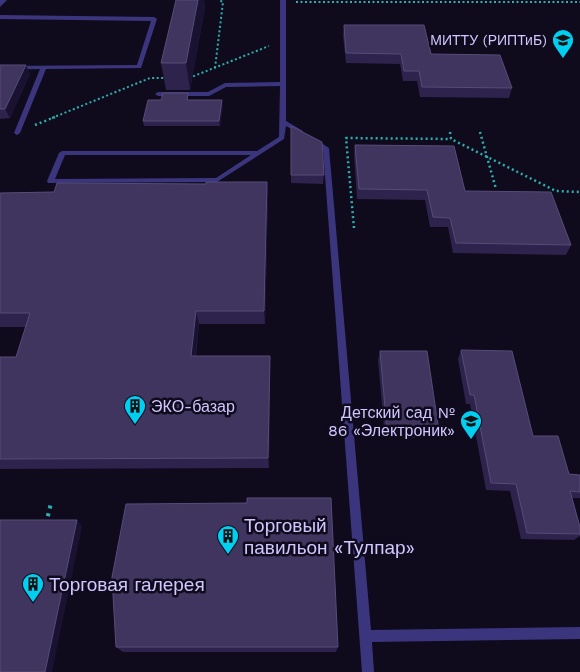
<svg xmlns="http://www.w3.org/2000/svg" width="580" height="672" font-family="'Work Sans',sans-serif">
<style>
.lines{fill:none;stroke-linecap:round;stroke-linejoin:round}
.path-far2{stroke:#2bb0ae;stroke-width:2;stroke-dasharray:2 2.5;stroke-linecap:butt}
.path-far1{stroke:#2bb0ae;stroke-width:2.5;stroke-dasharray:2 3;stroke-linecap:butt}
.path{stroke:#2bb0ae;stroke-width:4;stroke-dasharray:3 5;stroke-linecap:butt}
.lane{fill:#3b357d;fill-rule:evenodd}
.street{fill:#3b357d;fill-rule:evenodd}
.wall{fill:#2d234c}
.shaded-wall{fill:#1a1231}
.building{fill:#3f355f;stroke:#564c78}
.labels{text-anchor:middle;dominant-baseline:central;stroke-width:5;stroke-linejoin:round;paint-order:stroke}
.far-poi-label{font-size:14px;fill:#d0c7ff;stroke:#0f0b1d;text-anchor:end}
.poi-label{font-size:16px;fill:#d0c7ff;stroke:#0f0b1d;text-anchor:start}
.near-poi-label{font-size:19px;fill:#d0c7ff;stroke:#0f0b1d;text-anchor:start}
</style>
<rect width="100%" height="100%" fill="#0f0b1d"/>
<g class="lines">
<g class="path-far2">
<polyline points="296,2 580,2"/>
<polyline points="215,68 223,2 219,0"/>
<polyline points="189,78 269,46"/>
<polyline points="52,118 150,78 168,78"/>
</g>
<g class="path-far1">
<polyline points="35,125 55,117"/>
<polyline points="450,132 451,139 556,191 580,192"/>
<polyline points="480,132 496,189"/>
<polyline points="354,228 346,138 451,139"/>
</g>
<polyline class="path" points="46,524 51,503"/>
<g class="lane">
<path d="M 280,0 L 286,0 L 286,121 L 303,131 L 303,133 L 299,133 L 286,126 L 284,139 L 217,182 L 48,183 L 47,181 L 59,153 L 62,151 L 257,151 L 279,137 L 280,86 L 226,87 L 209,96 L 158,96 L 155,94 L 158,92 L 208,92 L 225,83 L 280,82 ZM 65,155 L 251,155 L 216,178 L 55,179 Z"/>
<polygon points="0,15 154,17 157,19 141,68 46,69 20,133 17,135 14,133 40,69 0,70 0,66 137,65 151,21 0,19"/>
<polygon points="312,137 329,148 371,630 580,627 580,639 372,642 374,672 362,672 323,149 310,140 309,139"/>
</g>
<polygon class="street" points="0,0 7,0 0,7"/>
</g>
<g class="wall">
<polygon points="176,0 204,0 205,7 190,90 166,90 161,63"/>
<polygon points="344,25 431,54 512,88 509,98 420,97 417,81 403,81 400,64 346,63 343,35"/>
<polygon points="0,65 30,74 10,118 0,119"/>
<polygon points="188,93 188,100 223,106 220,126 144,126 143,121 161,100"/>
<polygon points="291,126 324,175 323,184 291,183"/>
<polygon points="355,145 465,191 571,245 566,255 453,253 448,227 430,227 425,200 357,199 354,155"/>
<polygon points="267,182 268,196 265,324 199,324 196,356 270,356 270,368 269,468 0,469 0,357 16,357 26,327 0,327 0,193 54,192 206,184"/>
<polygon points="461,350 533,436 569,474 580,475 580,498 572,498 580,527 580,536 574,540 521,539 510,491 486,490 470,404 466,404 458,359"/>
<polygon points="380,351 439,431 436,438 385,438 378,360"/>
<polygon points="116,647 338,647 336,652 123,652"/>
</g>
<g class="shaded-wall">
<polygon points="198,0 204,0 205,7 190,90 186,63"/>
<polygon points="26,65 30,74 10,118 5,109"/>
<polygon points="222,100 223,106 220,126 219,121"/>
<polygon points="267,182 268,196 265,324 264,311"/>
<polygon points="196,311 199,324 194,369 191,356"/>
<polygon points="270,356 270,368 269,468 268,458"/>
<polygon points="77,520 82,527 52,672 45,672"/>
</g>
<g class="building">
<polygon points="176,0 198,0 186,63 161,63"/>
<polygon points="344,25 424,25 431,54 500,55 512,88 422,87 419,71 404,71 401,54 346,53"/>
<polygon points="0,65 26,65 5,109 0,109"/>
<polygon points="163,93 188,93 187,100 222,100 219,121 143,121 148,100 161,100"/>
<polygon points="291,126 322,142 324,175 291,175"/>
<polygon points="355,145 454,146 465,191 551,192 571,245 456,243 450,218 433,217 427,190 359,189"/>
<polygon points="206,182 267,182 264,311 196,311 191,356 270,356 268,458 0,459 0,357 16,357 30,313 0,313 0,193 54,192 57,183 206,184"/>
<polygon points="461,350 512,351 533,436 558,436 569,474 580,475 580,492 570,491 580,527 580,534 527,533 516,484 491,483 474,395 470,395"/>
<polygon points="380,351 427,351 439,431 387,430"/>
<polygon points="247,498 331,498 338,647 116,647 112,577 126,504 247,503"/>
<polygon points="0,520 77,520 45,672 0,672"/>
</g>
<defs>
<g id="university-pin" transform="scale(1.125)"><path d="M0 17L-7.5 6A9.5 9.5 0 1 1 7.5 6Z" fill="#00cff2" stroke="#0f0b1d"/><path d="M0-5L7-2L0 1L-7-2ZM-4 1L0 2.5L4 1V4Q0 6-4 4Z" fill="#111"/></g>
<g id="building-pin" transform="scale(1.125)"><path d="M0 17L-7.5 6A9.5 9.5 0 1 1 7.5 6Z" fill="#00cff2" stroke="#0f0b1d"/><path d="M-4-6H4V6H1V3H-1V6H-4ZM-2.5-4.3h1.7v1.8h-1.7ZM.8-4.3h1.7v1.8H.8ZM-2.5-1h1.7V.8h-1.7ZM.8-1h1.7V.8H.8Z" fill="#111"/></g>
<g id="school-pin" transform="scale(1.125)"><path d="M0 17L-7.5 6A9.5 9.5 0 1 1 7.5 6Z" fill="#00cff2" stroke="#0f0b1d"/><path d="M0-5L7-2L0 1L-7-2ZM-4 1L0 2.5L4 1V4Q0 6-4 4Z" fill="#111"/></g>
</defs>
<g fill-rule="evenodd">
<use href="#university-pin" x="563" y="40"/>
<use href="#building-pin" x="135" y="406"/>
<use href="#school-pin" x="471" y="421"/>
<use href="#building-pin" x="228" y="536"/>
<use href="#building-pin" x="33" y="584"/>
</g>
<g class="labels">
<g class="far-poi-label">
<text x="547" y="40">МИТТУ (РИПТиБ)</text>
</g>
<g class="poi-label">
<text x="151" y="406">ЭКО-базар</text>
<text x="455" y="412" text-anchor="end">Детский сад №<tspan x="455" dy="18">86 «Электроник»</tspan></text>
</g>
<g class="near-poi-label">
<text x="244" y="525">Торговый<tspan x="244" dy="22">павильон «Тулпар»</tspan></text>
<text x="49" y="584">Торговая галерея</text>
</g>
</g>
</svg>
